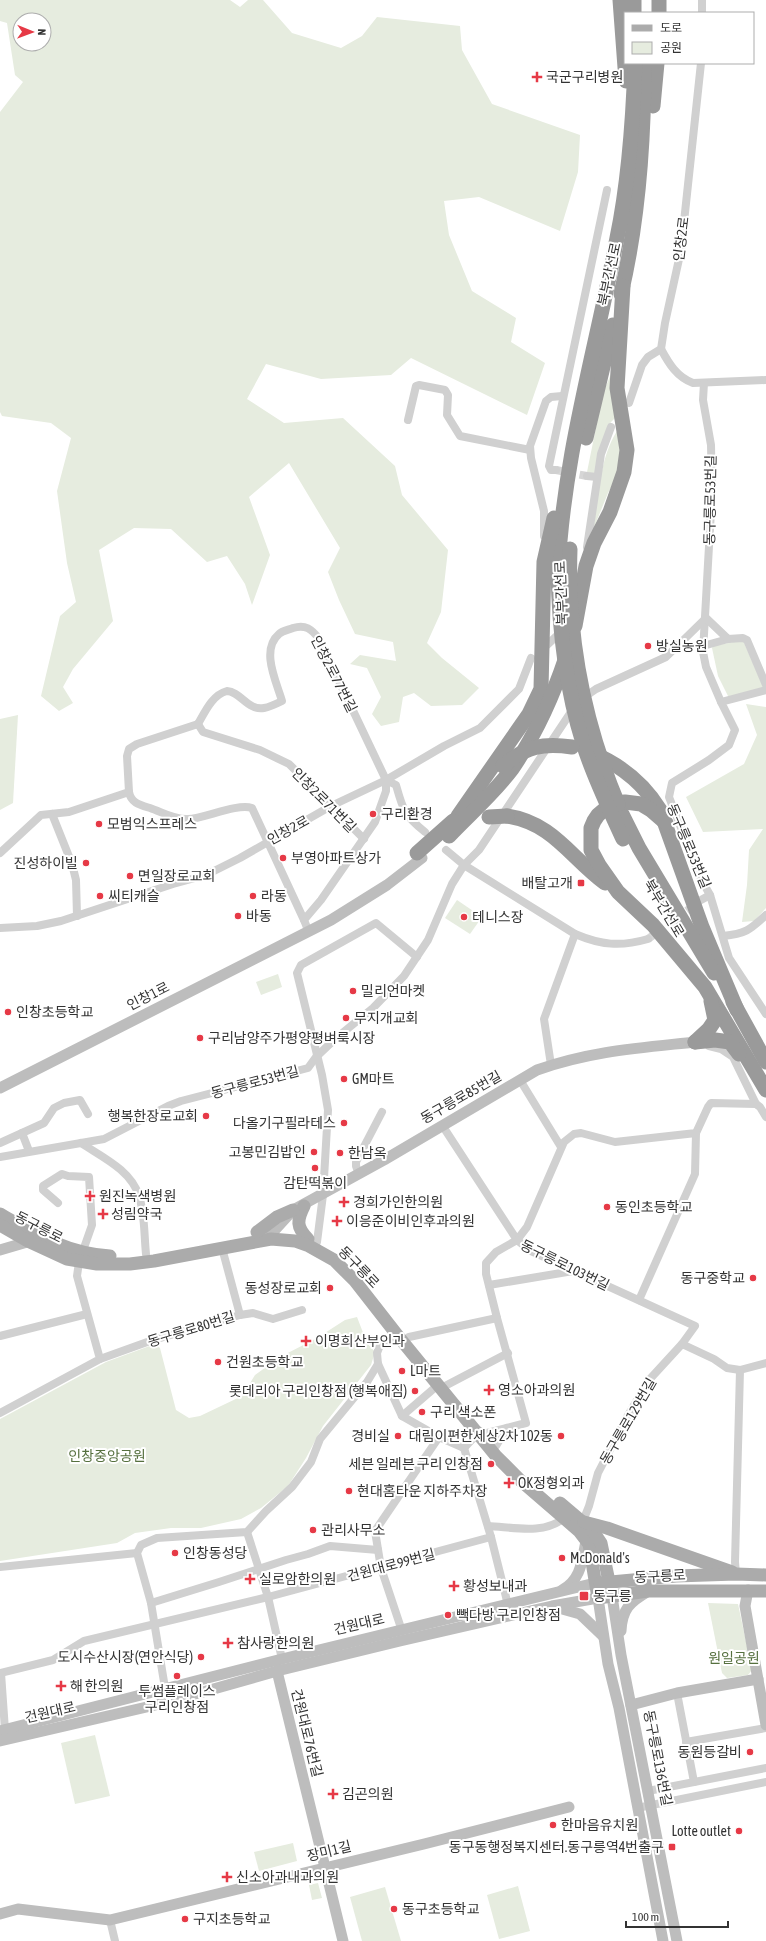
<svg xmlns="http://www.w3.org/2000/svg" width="766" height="1941" font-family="'Asap Condensed','Noto Sans KR',sans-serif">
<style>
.green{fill:#e6ecdf;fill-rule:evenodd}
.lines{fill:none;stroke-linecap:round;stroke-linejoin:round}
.street-tunnel{stroke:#d6d6d6;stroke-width:8;stroke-dasharray:8 4;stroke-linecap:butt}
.street{stroke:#d0d0d0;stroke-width:8}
.secondary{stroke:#bdbdbd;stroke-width:11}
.primary{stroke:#ababab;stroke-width:13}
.highway{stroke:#9a9a9a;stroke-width:15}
.highway-bridge{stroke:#9a9a9a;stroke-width:15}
.poi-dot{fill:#e63946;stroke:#fff;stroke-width:1.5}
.labels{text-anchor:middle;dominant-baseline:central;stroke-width:4;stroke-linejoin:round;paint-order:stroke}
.poi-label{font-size:14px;fill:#333;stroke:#fff;text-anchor:start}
.street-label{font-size:14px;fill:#333;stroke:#fff}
.park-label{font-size:14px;fill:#56703f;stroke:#fff}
</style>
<rect width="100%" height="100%" fill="#fff"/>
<g class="green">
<path d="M 0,0 L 230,0 L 240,7 L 248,0 L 263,0 L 292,33 L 341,48 L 362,36 L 377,17 L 460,26 L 462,50 L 492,104 L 580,135 L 578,172 L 560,231 L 479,197 L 444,201 L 449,235 L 472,291 L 516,318 L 511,342 L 545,363 L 527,415 L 411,358 L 391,375 L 321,379 L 266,364 L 247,399 L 284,423 L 343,418 L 395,466 L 402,495 L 448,550 L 441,612 L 427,643 L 442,658 L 479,688 L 462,705 L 431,706 L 414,693 L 403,697 L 399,722 L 381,726 L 372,714 L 381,697 L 367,668 L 350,664 L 360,655 L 396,661 L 393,642 L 355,634 L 339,600 L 328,572 L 340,548 L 289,463 L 249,497 L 270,555 L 252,605 L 245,584 L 227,556 L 207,562 L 171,529 L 134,528 L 99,550 L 113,621 L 73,669 L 63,687 L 73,703 L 59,711 L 41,696 L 60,616 L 76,602 L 67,563 L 57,491 L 71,438 L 51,423 L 2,416 L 0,412 L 0,112 L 23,82 L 15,75 L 7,23 L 0,21 ZM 20,20 L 44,20 L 44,44 L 20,44 Z"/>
<polygon points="611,374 617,416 608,425 596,474 588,473 587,472 603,393"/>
<path d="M 619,428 L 621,468 L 608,493 L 593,530 C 599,496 599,457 619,428 Z"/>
<polygon points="743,640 764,689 729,698 718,676 712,648 713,646"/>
<polygon points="746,704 766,707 766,908 754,921 742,922 747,885 749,850 763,829 703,832 686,797 744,764 757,735"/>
<polygon points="18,715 13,803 0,810 0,719"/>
<polygon points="457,900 482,917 470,934 445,918"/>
<polygon points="278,974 282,987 261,995 256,982"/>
<polygon points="357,1317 367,1343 375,1352 371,1365 323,1426 306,1458 288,1486 261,1508 241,1519 201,1528 171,1528 135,1533 117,1543 0,1561 0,1419 106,1362 155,1344 160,1348 176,1410 189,1418 200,1416 242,1396 255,1375 280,1357 317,1338 345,1320"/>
<polygon points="708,1603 738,1604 752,1670 748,1675 727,1678 722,1673"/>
<polygon points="95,1735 110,1796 75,1804 61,1743"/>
<polygon points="293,1843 297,1861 259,1871 254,1852"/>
<polygon points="318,1883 322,1898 312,1900 309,1885"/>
<polygon points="518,1886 530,1931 499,1939 487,1895"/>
<polygon points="385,1887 401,1941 362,1941 350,1897"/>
</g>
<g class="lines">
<g class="street-tunnel">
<polyline points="556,470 587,476"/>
<polyline points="648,939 696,904"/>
</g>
<g class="street">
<polyline points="702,0 702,13"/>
<path d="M 661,349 C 669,364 677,377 693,383 L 766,380"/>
<polyline points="704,383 703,400 711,445 712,493 703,652 706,667 721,702"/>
<polyline points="629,403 642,365 648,357 661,349 665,323 681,250 701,63"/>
<polyline points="408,420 416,386 419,385 445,390 448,395 447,415 460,436 530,450"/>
<polyline points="556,470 551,470 549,466 607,190"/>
<polyline points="587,476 597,477"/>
<polyline points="544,536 544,511 531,458 530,446 546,401 551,397 562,396"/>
<polyline points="587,547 601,454 611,427"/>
<polyline points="547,645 561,632"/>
<polyline points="703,646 728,639"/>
<polyline points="583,698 596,689 666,657 706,618 728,639 743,638 747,640 766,685"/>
<path d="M 198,724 C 205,712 212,695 227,691 C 241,692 248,711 264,708 C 270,707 276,704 282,701 C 277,683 260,650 279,634 C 282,631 288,630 293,628 C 305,624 312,629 319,639 L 386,780 L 386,791 L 375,822 L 321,900 L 304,920 L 308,930"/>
<polyline points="198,724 203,732 260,750 289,764 364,839"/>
<path d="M 386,780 L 396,785 C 403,810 404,815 425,832"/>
<path d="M 129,792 C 131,803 140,805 150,808 C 162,812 175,820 188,819 C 203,819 237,803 252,808 L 304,920"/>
<polyline points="52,814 72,864 76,880 77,916"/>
<path d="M 446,850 L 464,865 L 575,934 C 601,945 620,947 648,939"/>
<polyline points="0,853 41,815 69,812 129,792 127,756 129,749 137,744 198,724"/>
<polyline points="710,895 729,958 766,1014"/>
<polyline points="701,900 710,895 701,879 669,797 672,783 709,760 729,745 735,730 721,702 766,690"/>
<polyline points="0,928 37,926 61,921 173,884 206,875 240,858 331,806 386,780 444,746 480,728 519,689 531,658"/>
<path d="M 723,936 C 745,934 750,930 766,915"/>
<polyline points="709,1046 721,1049 733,1057 756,1104"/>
<polyline points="551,1065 544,1019 575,934"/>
<polyline points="520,1080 561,1147"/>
<polyline points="442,1125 517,1240 527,1227 564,1142 574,1134 581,1133 615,1142 696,1133 708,1107 711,1103 756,1104 760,1107 766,1117"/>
<polyline points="22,1133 29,1151"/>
<polyline points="0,1143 44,1123 54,1108 64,1103 80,1100 88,1114"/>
<path d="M 81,1143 C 102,1157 131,1170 139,1196 C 145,1214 144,1235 146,1254"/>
<polyline points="0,1157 104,1139 168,1106 181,1101 308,1068 316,1057 335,1039 373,1008 404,976 428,940 452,884 464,865 479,850 575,706"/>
<polyline points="359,1174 356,1166 356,1162 382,1112"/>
<polyline points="317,1242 323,1195 328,1110 322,1075 297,973 301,965 376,923 417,957"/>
<polyline points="489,1285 573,1271"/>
<polyline points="639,1300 695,1174 696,1133"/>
<polyline points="240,1315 253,1313 273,1319 302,1310"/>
<polyline points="0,1336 87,1314"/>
<polyline points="398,1336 380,1345 377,1353 378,1364 402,1416 439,1437"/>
<polyline points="409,1337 497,1318 486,1274 486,1263 496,1252 517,1240 531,1251 695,1326 682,1344"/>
<polyline points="100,1359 150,1341 240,1315 222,1248"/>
<polyline points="445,1386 508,1353"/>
<polyline points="0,1413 100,1359 77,1276 79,1262 92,1225 89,1177 68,1176 62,1174 43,1186 43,1190 58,1203"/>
<polyline points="402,1416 438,1385"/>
<polyline points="483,1434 526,1423 497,1318"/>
<polyline points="496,1446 507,1428"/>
<polyline points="464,1448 480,1431"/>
<polyline points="583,1521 589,1506 598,1473 627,1417 649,1380 682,1344 714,1359 727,1368 740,1370 766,1363"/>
<path d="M 488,1526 C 512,1527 544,1535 564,1518"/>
<polyline points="247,1532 268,1597 282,1659 280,1664"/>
<polyline points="491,1537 508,1605"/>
<polyline points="0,1567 137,1553"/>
<polyline points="736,1574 735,1562 740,1370"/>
<polyline points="151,1603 219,1582 286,1560 308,1554 330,1546 378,1550"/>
<polyline points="402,1631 381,1568 375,1531 439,1437 464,1448"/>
<polyline points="0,1673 53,1660 84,1641 268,1597 491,1537 464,1448"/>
<polyline points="1,1673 5,1730"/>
<polyline points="165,1688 151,1603 137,1553 141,1545 157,1538 247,1532 266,1511 292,1487 311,1462 320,1439 367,1382 378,1364"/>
<polyline points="677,1693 694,1782"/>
<polyline points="686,1742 766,1728"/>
<polyline points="648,1791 766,1768"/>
<polyline points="637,1808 766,1782"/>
<polyline points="110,1920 115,1941"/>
</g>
<g class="secondary">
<polyline points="0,1088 331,920 387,885 422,858"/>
<path d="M 271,1239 L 272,1233 L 293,1210 L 384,1160 L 537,1070 C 591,1051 639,1048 695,1042"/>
<polyline points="0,1250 34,1240"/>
<path d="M 562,1590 C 581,1580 582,1561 586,1541"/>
<polyline points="748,1590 745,1606 766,1725"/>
<polyline points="612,1596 621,1655 677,1941"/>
<polyline points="555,1607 580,1614 603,1636"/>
<path d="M 621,1631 C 622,1609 630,1602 647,1592"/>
<polyline points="277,1671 343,1941"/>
<polyline points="631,1705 677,1693 758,1679"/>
<polyline points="0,1731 282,1659 595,1583"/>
<polyline points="0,1741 164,1703 277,1671 400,1641 552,1606 598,1598 608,1664 619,1708 663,1941"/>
<polyline points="0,1914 18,1909 110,1920 424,1844 569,1807"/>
</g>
<g class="primary">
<path d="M 304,1206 C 297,1220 296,1227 308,1239"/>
<path d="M 0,1214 C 35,1234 68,1254 110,1256"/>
<polyline points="0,1225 28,1241 67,1259 97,1264 130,1264 154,1261 271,1239 295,1241 309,1246 334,1260 355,1281 398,1336 496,1456 520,1480 579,1531 589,1544 598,1598 648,1591 766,1591"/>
<polyline points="257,1232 277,1217 293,1210"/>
<polyline points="560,1503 593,1531 601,1543 612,1596"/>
<polyline points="584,1522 607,1528 732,1572"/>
<polyline points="600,1583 676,1576 736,1574 766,1575"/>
</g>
<g class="highway">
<polyline points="620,0 626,81"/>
<polyline points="634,0 634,13"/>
<polyline points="659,0 659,13"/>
<polyline points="653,106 657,63"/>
<path d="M 621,294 C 639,218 644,142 644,64"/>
<polyline points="586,438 613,325"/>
<path d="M 558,571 C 563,458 596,349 617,238 C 629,180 633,122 635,63"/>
<polyline points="575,626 586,566 594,543 610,512 624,472 627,450 617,388 623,286"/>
<path d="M 592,753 C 621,765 644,784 660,810 L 702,927 L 737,1010"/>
<polyline points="622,814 639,848 714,973"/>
<polyline points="458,816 529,714 541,689 544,562 554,518"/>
<path d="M 507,816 C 553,823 570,857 605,883"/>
<polyline points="666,823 651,810 641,804 625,802 611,804 598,815 594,821 591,828 591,850 599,865 618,892 653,925 705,987 766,1090"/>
<path d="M 449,836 C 470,814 494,793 512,769 C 536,734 553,696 566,657"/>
<polyline points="417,853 453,821"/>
<polyline points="733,1002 766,1062"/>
<polyline points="695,1042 715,1040 730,1042 739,1054"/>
<polyline points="695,1042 709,1029 715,1020 711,1001"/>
</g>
<g class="highway-bridge">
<path d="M 570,549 C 567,637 584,723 618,804"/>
<path d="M 558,571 C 559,629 566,688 583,743 C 593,776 609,808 623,839"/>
<path d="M 503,766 C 526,746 543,743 572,747"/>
<polyline points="489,817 507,816"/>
</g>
</g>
<g class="poi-dot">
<path d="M535 71h4v4h4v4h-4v4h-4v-4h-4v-4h4z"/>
<circle cx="648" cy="646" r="4"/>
<circle cx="373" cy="814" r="4"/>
<circle cx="99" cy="824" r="4"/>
<circle cx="283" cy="858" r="4"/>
<circle cx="86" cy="863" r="4"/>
<circle cx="130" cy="876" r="4"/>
<rect x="577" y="879" width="8" height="8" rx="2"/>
<circle cx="100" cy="896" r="4"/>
<circle cx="253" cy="896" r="4"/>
<circle cx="238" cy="916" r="4"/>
<circle cx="464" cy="917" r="4"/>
<circle cx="353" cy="991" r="4"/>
<circle cx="8" cy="1012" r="4"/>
<circle cx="346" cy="1018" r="4"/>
<circle cx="200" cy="1038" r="4"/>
<circle cx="344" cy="1079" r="4"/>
<circle cx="206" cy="1116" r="4"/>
<circle cx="344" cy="1123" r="4"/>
<circle cx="314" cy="1152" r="4"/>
<circle cx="340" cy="1153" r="4"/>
<circle cx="315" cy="1168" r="4"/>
<path d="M88 1190h4v4h4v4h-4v4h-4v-4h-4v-4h4z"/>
<path d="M342 1196h4v4h4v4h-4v4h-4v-4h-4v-4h4z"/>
<circle cx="607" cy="1207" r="4"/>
<path d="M101 1208h4v4h4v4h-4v4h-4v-4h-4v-4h4z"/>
<path d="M335 1215h4v4h4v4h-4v4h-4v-4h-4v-4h4z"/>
<circle cx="753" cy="1278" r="4"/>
<circle cx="330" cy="1288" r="4"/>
<path d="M304 1335h4v4h4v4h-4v4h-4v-4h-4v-4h4z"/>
<circle cx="218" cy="1362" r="4"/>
<circle cx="402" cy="1371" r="4"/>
<path d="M487 1384h4v4h4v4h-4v4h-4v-4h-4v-4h4z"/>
<circle cx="415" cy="1391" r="4"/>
<circle cx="422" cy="1412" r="4"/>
<circle cx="398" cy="1436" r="4"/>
<circle cx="561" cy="1436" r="4"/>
<circle cx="491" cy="1464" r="4"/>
<path d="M507 1477h4v4h4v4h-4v4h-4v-4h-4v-4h4z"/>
<circle cx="349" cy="1491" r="4"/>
<circle cx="313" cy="1530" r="4"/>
<circle cx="175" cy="1553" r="4"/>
<circle cx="562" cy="1558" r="4"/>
<path d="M248 1573h4v4h4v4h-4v4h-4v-4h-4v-4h4z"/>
<path d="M452 1580h4v4h4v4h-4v4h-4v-4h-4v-4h4z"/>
<rect x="579" y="1591" width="10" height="10" rx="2"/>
<circle cx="448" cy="1615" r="4"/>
<path d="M226 1637h4v4h4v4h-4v4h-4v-4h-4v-4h4z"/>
<circle cx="201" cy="1657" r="4"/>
<circle cx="177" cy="1676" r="4"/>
<path d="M59 1680h4v4h4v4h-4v4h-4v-4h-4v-4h4z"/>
<circle cx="750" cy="1752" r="4"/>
<path d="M331 1788h4v4h4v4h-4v4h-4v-4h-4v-4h4z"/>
<circle cx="553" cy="1825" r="4"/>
<circle cx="739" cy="1831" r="4"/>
<rect x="668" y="1843" width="8" height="8" rx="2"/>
<path d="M225 1871h4v4h4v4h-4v4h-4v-4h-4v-4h4z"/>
<circle cx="394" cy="1909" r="4"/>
<circle cx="185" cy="1919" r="4"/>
</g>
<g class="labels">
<g class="poi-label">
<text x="546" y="77">국군구리병원</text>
<text x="656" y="646">방실농원</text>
<text x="381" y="814">구리환경</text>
<text x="107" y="824">모범익스프레스</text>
<text x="291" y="858">부영아파트상가</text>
<text x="78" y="863" text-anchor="end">진성하이빌</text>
<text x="138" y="876">면일장로교회</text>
<text x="573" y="883" text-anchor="end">배탈고개</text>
<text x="108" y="896">씨티캐슬</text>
<text x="261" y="896">라동</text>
<text x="246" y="916">바동</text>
<text x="472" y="917">테니스장</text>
<text x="361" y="991">밀리언마켓</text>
<text x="16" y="1012">인창초등학교</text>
<text x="354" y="1018">무지개교회</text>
<text x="208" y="1038">구리남양주가평양평벼룩시장</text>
<text x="352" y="1079">GM마트</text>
<text x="198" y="1116" text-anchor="end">행복한장로교회</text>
<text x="336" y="1123" text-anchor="end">다올기구필라테스</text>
<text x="306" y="1152" text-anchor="end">고봉민김밥인</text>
<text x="348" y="1153">한남옥</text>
<text x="315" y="1183" text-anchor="middle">감탄떡볶이</text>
<text x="99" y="1196">원진녹색병원</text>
<text x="353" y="1202">경희가인한의원</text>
<text x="615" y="1207">동인초등학교</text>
<text x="111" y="1214">성림약국</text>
<text x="346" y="1221">이응준이비인후과의원</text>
<text x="745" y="1278" text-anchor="end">동구중학교</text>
<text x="322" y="1288" text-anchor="end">동성장로교회</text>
<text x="315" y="1341">이명희산부인과</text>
<text x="226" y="1362">건원초등학교</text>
<text x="410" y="1371">L마트</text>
<text x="498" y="1390">영소아과의원</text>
<text x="407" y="1391" text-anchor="end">롯데리아 구리인창점 (행복애짐)</text>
<text x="430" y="1412">구리 색소폰</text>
<text x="390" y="1436" text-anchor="end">경비실</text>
<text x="553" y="1436" text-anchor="end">대림이편한세상2차 102동</text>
<text x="483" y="1464" text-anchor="end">세븐 일레븐 구리 인창점</text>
<text x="518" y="1483">OK정형외과</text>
<text x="357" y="1491">현대홈타운 지하주차장</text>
<text x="321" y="1530">관리사무소</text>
<text x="183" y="1553">인창동성당</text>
<text x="570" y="1558">McDonald's</text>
<text x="259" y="1579">실로암한의원</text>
<text x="463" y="1586">황성보내과</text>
<text x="593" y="1596">동구릉</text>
<text x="456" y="1615">빽다방 구리인창점</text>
<text x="237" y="1643">참사랑한의원</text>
<text x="193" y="1657" text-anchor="end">도시수산시장(연안식당)</text>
<text x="70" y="1686">해 한의원</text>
<text x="177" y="1691" text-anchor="middle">투썸플레이스<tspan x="177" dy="16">구리인창점</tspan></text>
<text x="742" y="1752" text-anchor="end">동원등갈비</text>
<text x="342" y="1794">김곤의원</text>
<text x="561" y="1825">한마음유치원</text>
<text x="731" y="1831" text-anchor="end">Lotte outlet</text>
<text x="664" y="1847" text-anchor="end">동구동행정복지센터.동구릉역4번출구</text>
<text x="236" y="1877">신소아과내과의원</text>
<text x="402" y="1909">동구초등학교</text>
<text x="193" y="1919">구지초등학교</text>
</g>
<g class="street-label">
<text transform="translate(681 239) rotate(-83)">인창2로</text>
<text transform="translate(609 274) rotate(-78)">북부간선로</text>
<text transform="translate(710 500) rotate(-89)">동구릉로53번길</text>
<text transform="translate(561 593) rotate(-92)">북부간선로</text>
<text transform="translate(334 674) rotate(63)">인창2로77번길</text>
<text transform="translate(324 800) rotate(45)">인창2로71번길</text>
<text transform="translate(288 830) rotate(-29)">인창2로</text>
<text transform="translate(689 846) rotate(67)">동구릉로53번길</text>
<text transform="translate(664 908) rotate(59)">북부간선로</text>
<text transform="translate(148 996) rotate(-27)">인창1로</text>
<text transform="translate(255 1082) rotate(-15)">동구릉로53번길</text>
<text transform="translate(461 1097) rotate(-30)">동구릉로85번길</text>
<text transform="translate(39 1227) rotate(27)">동구릉로</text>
<text transform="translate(565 1265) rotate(26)">동구릉로103번길</text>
<text transform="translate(359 1267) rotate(46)">동구릉로</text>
<text transform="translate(191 1329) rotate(-17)">동구릉로80번길</text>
<text transform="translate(628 1421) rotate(-60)">동구릉로129번길</text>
<text transform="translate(391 1565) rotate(-15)">건원대로99번길</text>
<text transform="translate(660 1576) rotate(-3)">동구릉로</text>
<text transform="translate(359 1624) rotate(-13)">건원대로</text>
<text transform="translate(50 1712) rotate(-13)">건원대로</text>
<text transform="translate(307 1733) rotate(76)">건원대로76번길</text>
<text transform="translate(658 1758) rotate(79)">동구릉로136번길</text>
<text transform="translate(329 1851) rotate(-14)">장미1길</text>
</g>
<g class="park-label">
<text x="107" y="1456">인창중앙공원</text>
<text x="734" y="1658">원일공원</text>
</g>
</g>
<rect x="624" y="12" width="130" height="52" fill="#ffffff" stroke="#adadad"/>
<rect x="632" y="25" width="20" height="6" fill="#ababab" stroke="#adadad"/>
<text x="660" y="32" font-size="12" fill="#333333">도로</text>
<rect x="632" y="42" width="20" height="12" fill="#e6ecdf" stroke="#adadad"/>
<text x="660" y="52" font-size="12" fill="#333333">공원</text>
<g transform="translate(32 32) rotate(91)"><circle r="19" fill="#ffffff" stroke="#adadad"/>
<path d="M0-3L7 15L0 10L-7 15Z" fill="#e63946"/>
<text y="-6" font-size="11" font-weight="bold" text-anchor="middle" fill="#333333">N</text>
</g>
<path d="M626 1921v6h102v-6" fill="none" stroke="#333333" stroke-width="2"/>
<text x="632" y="1921" font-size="12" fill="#333333" stroke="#ffffff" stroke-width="3" paint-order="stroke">100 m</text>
</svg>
